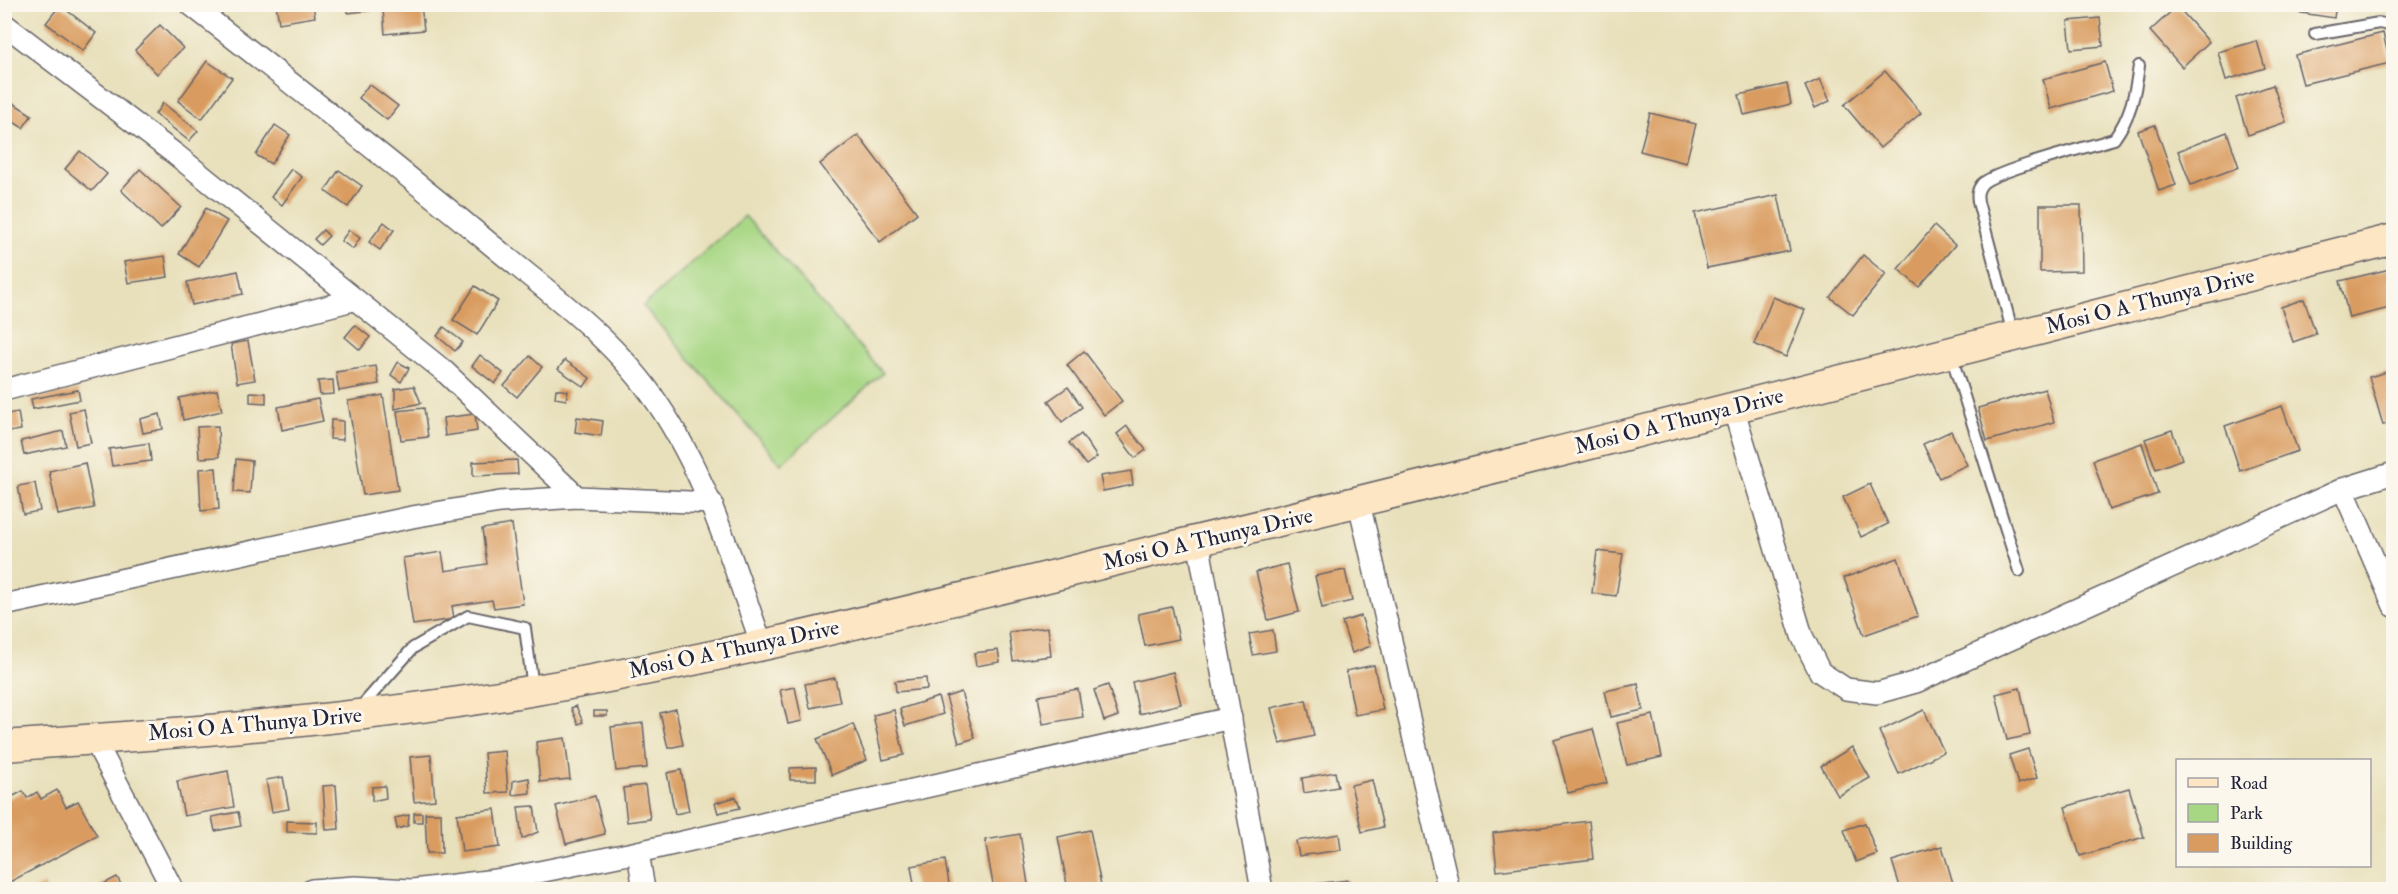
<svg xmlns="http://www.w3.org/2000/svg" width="2398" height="894" font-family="'IM FELL Double Pica',serif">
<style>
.green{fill:#a8d784;stroke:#657c60;stroke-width:1.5}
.building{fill:#d99b5f}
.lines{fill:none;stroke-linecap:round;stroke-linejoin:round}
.lane-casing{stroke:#676468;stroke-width:14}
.street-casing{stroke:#676468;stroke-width:24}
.secondary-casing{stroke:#676468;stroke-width:33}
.lane{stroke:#fff;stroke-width:10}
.street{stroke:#fff;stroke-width:21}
.secondary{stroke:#fce6c4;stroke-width:30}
.labels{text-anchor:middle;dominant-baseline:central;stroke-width:6;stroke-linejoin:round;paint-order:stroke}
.street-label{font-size:22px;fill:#22223b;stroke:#fbf7ec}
</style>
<rect width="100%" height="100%" fill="#fbf7ec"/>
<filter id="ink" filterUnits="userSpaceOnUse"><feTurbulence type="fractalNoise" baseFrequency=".0167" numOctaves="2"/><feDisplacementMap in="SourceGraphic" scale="12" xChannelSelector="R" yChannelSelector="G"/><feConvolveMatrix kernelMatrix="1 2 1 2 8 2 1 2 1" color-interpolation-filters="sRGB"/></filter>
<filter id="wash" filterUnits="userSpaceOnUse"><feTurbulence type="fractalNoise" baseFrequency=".008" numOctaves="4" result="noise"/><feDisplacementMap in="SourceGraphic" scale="24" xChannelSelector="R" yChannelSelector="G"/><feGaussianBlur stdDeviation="1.35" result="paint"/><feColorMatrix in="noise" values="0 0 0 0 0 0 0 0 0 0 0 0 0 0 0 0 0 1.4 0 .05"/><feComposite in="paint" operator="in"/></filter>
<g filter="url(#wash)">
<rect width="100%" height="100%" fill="#e8e0bb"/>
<polygon class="green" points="745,216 883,373 781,464 643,306"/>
<g id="blocks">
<g class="building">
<polygon points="276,4 313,4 315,17 279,23"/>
<polygon points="2283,4 2336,4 2334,18 2282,10"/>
<polygon points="2371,4 2390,4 2387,12"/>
<polygon points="60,5 96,33 83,51 46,23"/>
<polygon points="347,5 421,5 424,30 385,34 383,9 348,13"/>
<polygon points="2177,6 2209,42 2182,67 2150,31"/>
<polygon points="2100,18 2103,46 2071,49 2068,21"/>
<polygon points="160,25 183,48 157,74 135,50"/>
<polygon points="2383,33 2390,63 2303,84 2295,55"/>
<polygon points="2257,41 2265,68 2226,80 2218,52"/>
<polygon points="207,61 232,78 202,119 178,101"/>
<polygon points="2105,62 2113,91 2051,109 2043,79"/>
<polygon points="1885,71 1921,113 1880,148 1844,105"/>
<polygon points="1820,79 1830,101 1815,108 1805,86"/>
<polygon points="369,84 398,106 387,120 359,98"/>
<polygon points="1787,84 1791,104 1744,115 1739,95"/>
<polygon points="2273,85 2286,122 2248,135 2236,98"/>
<polygon points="4,97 32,115 23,128 4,116"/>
<polygon points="163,103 198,131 189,141 155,114"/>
<polygon points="1650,113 1696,124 1686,163 1640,151"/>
<polygon points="275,125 290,135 271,164 256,155"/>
<polygon points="2155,125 2176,185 2159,191 2138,131"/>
<polygon points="2227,132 2239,167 2191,185 2178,151"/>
<polygon points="858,135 917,213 880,242 820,164"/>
<polygon points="80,151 107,174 92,191 65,169"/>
<polygon points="140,169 181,207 161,229 121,190"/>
<polygon points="291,169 302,177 282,205 271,197"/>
<polygon points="339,170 362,186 348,207 325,191"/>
<polygon points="1778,195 1790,251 1707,268 1695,213"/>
<polygon points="2040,205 2081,205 2082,271 2040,272"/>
<polygon points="206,208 227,221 199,267 179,254"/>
<polygon points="384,222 394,230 380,250 369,242"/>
<polygon points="1934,226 1955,245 1919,287 1898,269"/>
<polygon points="323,230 329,236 320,245 314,239"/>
<polygon points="349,230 360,238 353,249 341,241"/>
<polygon points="1863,255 1886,274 1853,315 1830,297"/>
<polygon points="165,256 168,277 128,283 124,262"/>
<polygon points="2394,268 2394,307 2349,318 2340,281"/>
<polygon points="238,271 243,294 192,305 187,282"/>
<polygon points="475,286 498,301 477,335 453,320"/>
<polygon points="1773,297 1805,310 1786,357 1754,344"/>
<polygon points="2304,299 2316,334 2293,342 2281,307"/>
<polygon points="355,325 370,337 360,350 345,337"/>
<polygon points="444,327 463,342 455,351 437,336"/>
<polygon points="248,341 255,380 237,383 231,344"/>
<polygon points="1084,351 1122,401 1104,415 1067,365"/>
<polygon points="480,355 503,373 495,384 472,366"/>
<polygon points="530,356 542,367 517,397 504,386"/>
<polygon points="565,360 590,378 584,387 558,369"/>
<polygon points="398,362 409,368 401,382 391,375"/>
<polygon points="376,366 379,384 339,391 336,372"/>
<polygon points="2394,370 2394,422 2383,425 2369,377"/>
<polygon points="333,380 334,394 320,395 318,381"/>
<polygon points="414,386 421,403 395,409 395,389"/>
<polygon points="1068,387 1082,407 1062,422 1048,401"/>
<polygon points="556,389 568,391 566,400 555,398"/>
<polygon points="2045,389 2054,422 1987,441 1978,408"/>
<polygon points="78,390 80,400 33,409 31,399"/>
<polygon points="217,390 222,411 183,420 179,398"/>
<polygon points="250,392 266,393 266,403 250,402"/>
<polygon points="383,395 398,490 363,495 348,401"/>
<polygon points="318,399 323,421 282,430 278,407"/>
<polygon points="2282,406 2298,451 2240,471 2225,426"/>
<polygon points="424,408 428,437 401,440 397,411"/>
<polygon points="84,409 91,443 76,446 69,412"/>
<polygon points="18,412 21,430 9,432 6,414"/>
<polygon points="160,414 163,429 143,433 140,419"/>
<polygon points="475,414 477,431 445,436 443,418"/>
<polygon points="577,417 603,421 601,436 575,432"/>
<polygon points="331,420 343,421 343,440 330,439"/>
<polygon points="218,426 219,457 199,458 197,427"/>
<polygon points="1127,426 1146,450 1135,458 1117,434"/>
<polygon points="2172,430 2182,459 2156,469 2145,439"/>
<polygon points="63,431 66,446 24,455 21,441"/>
<polygon points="1951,431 1967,465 1939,478 1923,444"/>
<polygon points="1081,434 1097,457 1086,465 1069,443"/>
<polygon points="149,443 151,461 112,466 109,449"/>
<polygon points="2142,443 2158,494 2109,510 2093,460"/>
<polygon points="236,459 252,461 250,493 234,492"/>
<polygon points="517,460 518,474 473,476 473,462"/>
<polygon points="85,463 94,508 58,515 49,471"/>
<polygon points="216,468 219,509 201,511 199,469"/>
<polygon points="1131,471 1133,485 1103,491 1100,476"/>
<polygon points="35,483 40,511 23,514 18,486"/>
<polygon points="1870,484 1888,524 1861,537 1843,497"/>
<polygon points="512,524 523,604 494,608 492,600 452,606 454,619 413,625 403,558 442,552 445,571 487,564 482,529"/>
<polygon points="1597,551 1623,554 1616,596 1592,593"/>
<polygon points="1898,558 1918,616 1864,635 1844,578"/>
<polygon points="1287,564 1299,612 1268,620 1256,572"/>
<polygon points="1345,570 1352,601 1322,608 1315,576"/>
<polygon points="1172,607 1179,639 1145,646 1138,614"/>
<polygon points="1361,616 1371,646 1352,653 1342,622"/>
<polygon points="1048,627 1051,656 1013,661 1009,632"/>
<polygon points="1273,630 1276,651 1253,655 1249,634"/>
<polygon points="998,650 1000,662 976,666 974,653"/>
<polygon points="1374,665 1383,710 1355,715 1346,671"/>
<polygon points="1173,672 1181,704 1139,714 1132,682"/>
<polygon points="835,678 840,702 810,708 805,684"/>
<polygon points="926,678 927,689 896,692 895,681"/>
<polygon points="1638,684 1643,710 1611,717 1605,691"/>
<polygon points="1108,685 1118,716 1104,721 1094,690"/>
<polygon points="795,687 802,721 788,724 780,690"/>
<polygon points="2020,688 2030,735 2007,740 1996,694"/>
<polygon points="1078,689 1083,717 1043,724 1038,696"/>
<polygon points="961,692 975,738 959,743 946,697"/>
<polygon points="938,697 943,714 905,726 900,709"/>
<polygon points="1306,700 1314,736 1280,744 1271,708"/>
<polygon points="576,706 583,722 578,724 571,708"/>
<polygon points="676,709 683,745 668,748 660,713"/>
<polygon points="894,710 904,755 883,760 873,715"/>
<polygon points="1924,710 1944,752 1899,774 1879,731"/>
<rect x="594" y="711" width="13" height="5"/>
<polygon points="1653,715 1662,757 1627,765 1617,723"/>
<polygon points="643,723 647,768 616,771 611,727"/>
<polygon points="853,724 867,760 832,775 817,739"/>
<polygon points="1593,729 1607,783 1568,793 1554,740"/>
<polygon points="565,738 570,779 540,782 536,742"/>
<polygon points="1852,747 1870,778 1838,796 1821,766"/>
<polygon points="2028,749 2037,778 2018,784 2009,755"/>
<polygon points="505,751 508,792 487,793 484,753"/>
<polygon points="431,755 435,800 414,802 410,757"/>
<polygon points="816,767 816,780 790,780 790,768"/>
<polygon points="681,770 689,811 675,814 667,773"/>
<polygon points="228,771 234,807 184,816 177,781"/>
<polygon points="1335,772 1338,787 1304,793 1302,778"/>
<polygon points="283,777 289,809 272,812 266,780"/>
<polygon points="529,778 530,793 512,795 513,781"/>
<polygon points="1372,780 1383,827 1362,832 1351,785"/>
<polygon points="336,785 339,829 326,830 323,786"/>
<polygon points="645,785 650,819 627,822 623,788"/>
<polygon points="385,786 386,798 372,801 372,787"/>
<polygon points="2129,788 2144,837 2080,856 2065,807"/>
<polygon points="57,790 66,807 78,801 97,836 4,885 4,801 23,791 27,798 37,792 41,799"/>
<polygon points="595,796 605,834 566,844 556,806"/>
<polygon points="736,797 740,808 718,813 715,803"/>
<polygon points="534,806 538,832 522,839 518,807"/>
<polygon points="495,809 500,847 462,852 457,814"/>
<polygon points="238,812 241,826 215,831 212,817"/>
<rect x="414" y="813" width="8" height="9"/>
<polygon points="425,813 441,813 442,853 427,853"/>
<polygon points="409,815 408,826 397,829 395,818"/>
<polygon points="287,821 317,822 317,833 287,832"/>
<polygon points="1589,821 1593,859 1497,871 1493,833"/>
<polygon points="1865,823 1877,854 1856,862 1844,830"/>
<polygon points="1090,830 1102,890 1068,890 1058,837"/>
<polygon points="1020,834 1029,890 994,890 985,840"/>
<polygon points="1339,834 1341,850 1299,856 1296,841"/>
<polygon points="1942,846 1955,890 1901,890 1892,861"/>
<polygon points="945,860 950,890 915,890 911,866"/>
<polygon points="117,877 124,890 92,890"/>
<polygon points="1348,880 1349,890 1306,890 1305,885"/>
<polygon points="44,884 47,890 33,890"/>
</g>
</g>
</g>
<g filter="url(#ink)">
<use href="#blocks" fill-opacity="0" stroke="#676468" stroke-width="1.5"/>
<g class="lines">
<g class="lane-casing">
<g id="lane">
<polyline points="2315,34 2379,23 2394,26"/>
<path d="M 2013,334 L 1978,202 C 1977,195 1977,190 1982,184 C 1994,171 2091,146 2114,139 C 2131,116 2135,94 2139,66"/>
<polyline points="1951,355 2019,571"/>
<polyline points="359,709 413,648 468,616 525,628 533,688"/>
</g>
</g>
<g class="street-casing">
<g id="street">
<path d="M 190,4 C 290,82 390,161 488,242 C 547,291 615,339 658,404 C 708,478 732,562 762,645"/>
<polyline points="4,24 175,154 444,371 577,497"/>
<polyline points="4,390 353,300"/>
<polyline points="1733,407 1802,636 1820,672 1846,689 1877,693 1916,682 2343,489 2394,473"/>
<polyline points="2343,489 2394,606"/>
<polyline points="1359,503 1449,890"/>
<polyline points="1198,541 1262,890"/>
<polyline points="4,605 412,517 500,502 577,497 712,503"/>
<polyline points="94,739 173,890"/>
<polyline points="638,852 644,890"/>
<polyline points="312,890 355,887 411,890"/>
<polyline points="413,890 504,879 638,852 1231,718"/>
</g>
</g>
<g class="secondary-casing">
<path id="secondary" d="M 4,746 C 180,733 356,720 530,691 C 740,656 947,601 1154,551 C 1568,452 1981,344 2394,239"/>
</g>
<use href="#lane" class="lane"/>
<use href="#street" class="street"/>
<use href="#secondary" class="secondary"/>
</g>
</g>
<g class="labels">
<g class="street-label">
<text transform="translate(2150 301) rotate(-14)">Mosi O A Thunya Drive</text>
<text transform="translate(1679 421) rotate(-14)">Mosi O A Thunya Drive</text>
<text transform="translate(1208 539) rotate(-13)">Mosi O A Thunya Drive</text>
<text transform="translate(734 649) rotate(-12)">Mosi O A Thunya Drive</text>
<text transform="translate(255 724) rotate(-5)">Mosi O A Thunya Drive</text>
</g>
</g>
<rect width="2398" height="894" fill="none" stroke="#fbf7ec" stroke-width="24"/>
<rect x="2176" y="759" width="195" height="108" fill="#fbf7ec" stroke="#a4a2a5" stroke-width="1.5"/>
<rect x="2188" y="778" width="30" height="9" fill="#fce6c4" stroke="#a4a2a5" stroke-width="1.5"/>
<text x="2230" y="789" font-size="18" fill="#22223b">Road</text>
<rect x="2188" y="804" width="30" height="18" fill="#a8d784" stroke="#a4a2a5" stroke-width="1.5"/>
<text x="2230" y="819" font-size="18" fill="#22223b">Park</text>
<rect x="2188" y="834" width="30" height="18" fill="#d99b5f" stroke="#a4a2a5" stroke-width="1.5"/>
<text x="2230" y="849" font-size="18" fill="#22223b">Building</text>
</svg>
